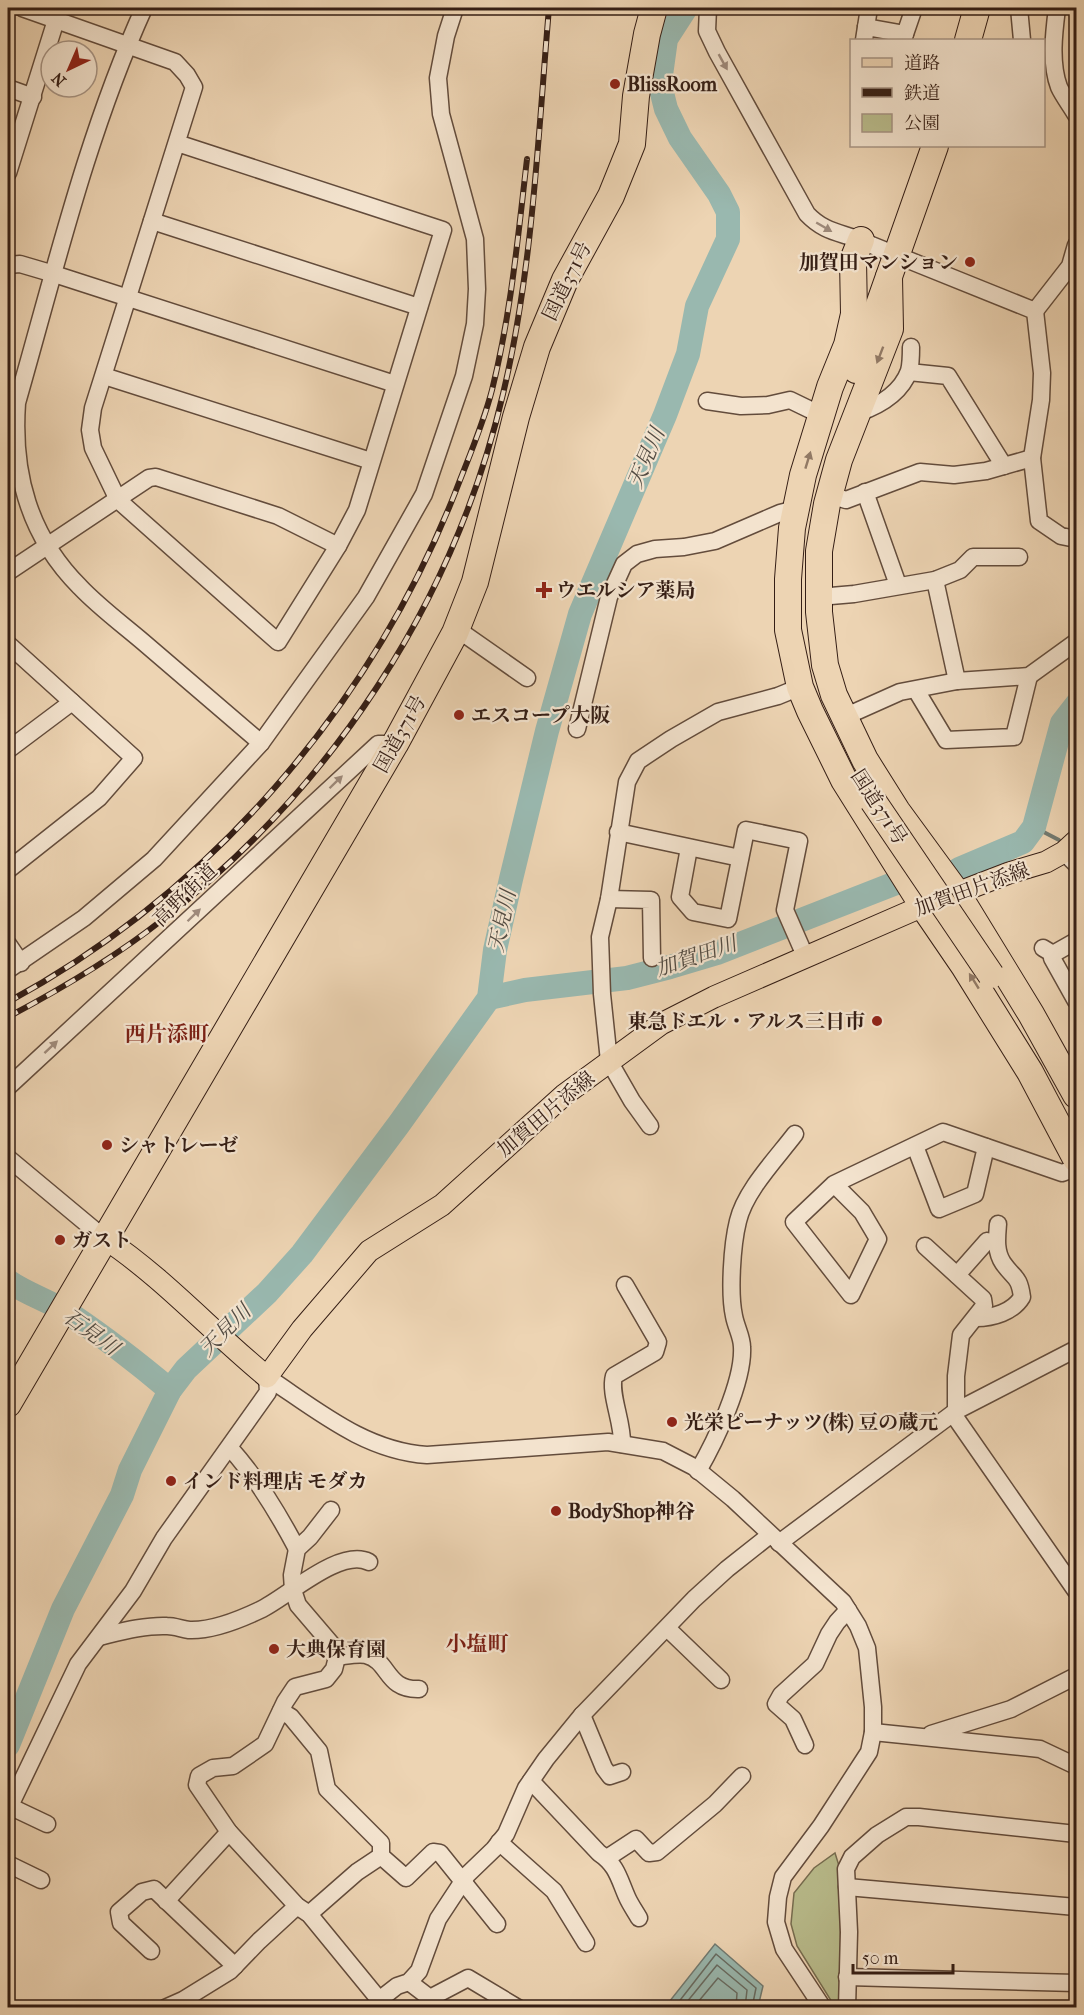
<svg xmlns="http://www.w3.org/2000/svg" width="1084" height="2015" font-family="'IM FELL French Canon','Noto Serif JP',serif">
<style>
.green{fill:#b9bc8c;stroke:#776d50;stroke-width:1.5}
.water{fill:#99b8af;stroke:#717a71;stroke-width:1.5}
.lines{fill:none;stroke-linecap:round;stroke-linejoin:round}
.shore{stroke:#676b62;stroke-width:1.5}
.stream{stroke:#717a71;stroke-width:4}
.river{stroke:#99b8af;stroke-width:24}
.minor-casing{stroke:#634c3c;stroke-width:19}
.major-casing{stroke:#351e15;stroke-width:23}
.highway-casing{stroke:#351e15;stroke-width:28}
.minor{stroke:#f3e3ce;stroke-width:16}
.major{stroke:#edd4b3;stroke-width:21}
.highway{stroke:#edd4b3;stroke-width:26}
.rail-casing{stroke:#351e15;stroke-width:6}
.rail{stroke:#f3e3ce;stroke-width:4;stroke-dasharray:11;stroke-linecap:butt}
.highway-bridge-casing{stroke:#351e15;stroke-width:28;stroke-linecap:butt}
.highway-bridge{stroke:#edd4b3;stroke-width:26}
.oneway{fill:#9e8a7b}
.oneway2{fill:#917964}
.poi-dot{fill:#8f2418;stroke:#f3e3ce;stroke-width:2}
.labels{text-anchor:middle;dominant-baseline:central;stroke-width:4.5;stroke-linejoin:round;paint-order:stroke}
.poi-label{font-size:20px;font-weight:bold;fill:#351e15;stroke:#f3e3ce;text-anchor:start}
.street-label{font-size:20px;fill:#351e15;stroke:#f3e3ce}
.water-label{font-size:21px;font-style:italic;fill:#534c43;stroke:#f3e3ce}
.neighbourhood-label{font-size:21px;font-weight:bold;fill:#7a1f14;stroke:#f3e3ce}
</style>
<rect width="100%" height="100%" fill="#edd4b3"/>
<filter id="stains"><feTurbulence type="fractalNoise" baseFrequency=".00333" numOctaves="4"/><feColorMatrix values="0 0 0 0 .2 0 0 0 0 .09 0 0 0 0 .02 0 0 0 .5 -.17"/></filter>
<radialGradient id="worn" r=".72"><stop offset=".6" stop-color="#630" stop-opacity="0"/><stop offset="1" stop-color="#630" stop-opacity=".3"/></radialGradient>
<polygon class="green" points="835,1853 840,1869 841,2007 835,2007 797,1946 791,1924 794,1893 814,1868"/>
<polygon class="water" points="715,1944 763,1986 758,2007 668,2007 669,2002"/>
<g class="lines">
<g class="shore">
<polyline points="674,2008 716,1954 756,1988 752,2008"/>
<polyline points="682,2008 717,1965 747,1990 745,2008"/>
<polyline points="693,2008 718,1978 737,1993 736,2008"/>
</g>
<polyline class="stream" points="1034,827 1059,840"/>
<g class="river">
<polyline points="959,869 1023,842 1034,827 1062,723 1076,705"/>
<polyline points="489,998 525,990 627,978 670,967 717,953 896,883"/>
<path d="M 8,1281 C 28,1295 53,1302 73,1316 C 107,1339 139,1364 170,1390"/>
<polyline points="8,1745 63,1609 122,1495 130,1470 170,1390 186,1369 267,1293 302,1254 399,1124 489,998 495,950 511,879 547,731 580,614 665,415 688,354 697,306 728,239 728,212 719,194 680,138 666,109 662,93 661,75 666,39 686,8"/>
</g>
<g class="minor-casing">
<g id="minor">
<polyline points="22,8 175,62 187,75 194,87 93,408 90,430 93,448 118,500 278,642 338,546 357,510 443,230 177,143"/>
<path d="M 144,8 C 87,134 55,270 17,403 C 12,474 29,536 80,587 C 99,607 122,624 142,641 C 182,675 221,709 261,743"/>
<path d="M 708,8 L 707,31 L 717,52 L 807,214 C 825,233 841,232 864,242 C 921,265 977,288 1035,311 L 1042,373 L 1041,400 L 1032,458 L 1039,521 L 1061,536 L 1076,539"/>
<polyline points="1019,8 1022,40"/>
<path d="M 1057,8 C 1054,32 1050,63 1059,87 C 1063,96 1071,106 1076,115"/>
<polyline points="866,27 905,34"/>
<polyline points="864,40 869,8"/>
<polyline points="903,40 914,8"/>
<polyline points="8,88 33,97"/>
<polyline points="8,173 56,20"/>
<polyline points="152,221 419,307"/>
<polyline points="8,265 20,264 54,274 395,384"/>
<polyline points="1035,311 1070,266 1076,245"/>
<polyline points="909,372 948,376 1004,466"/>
<polyline points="104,376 371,461"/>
<polyline points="707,401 741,406 768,405 790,400 821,415"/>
<path d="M 858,413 C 878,406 901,393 909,371 C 911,364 911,355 911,347"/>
<polyline points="865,492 898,585"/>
<polyline points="830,495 846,500 920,472 954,475 986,471 1032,458"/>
<polyline points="8,572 149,478 156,477 278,516 338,546"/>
<polyline points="935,580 957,681"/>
<polyline points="819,597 854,594 935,580 960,570 973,557 1019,557"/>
<polyline points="457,629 527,678"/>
<polyline points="8,644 134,758 99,798 8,870"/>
<polyline points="916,690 946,740 1014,737 1029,676"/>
<polyline points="844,717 900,692 957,681 1029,676 1076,642"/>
<polyline points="577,729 609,597 624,564 637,554 655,549 684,547 715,541 780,513 796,509"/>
<polyline points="8,750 72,702"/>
<polyline points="618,832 740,858"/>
<polyline points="689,848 680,897 693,912 728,919 746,830 799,841 785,910 806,958"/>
<polyline points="1064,852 1076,864"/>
<polyline points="609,899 651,900 652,958"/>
<polyline points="8,944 21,963"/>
<polyline points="1043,948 1053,954 1052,958 1076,1001"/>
<polyline points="1053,954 1076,941"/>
<polyline points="8,970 84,918 154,859 261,743 366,597 424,494 464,376 475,324 477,289 475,239 441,114 438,78 446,36 455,8"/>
<polyline points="8,1087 378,744 395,744"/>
<polyline points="650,1126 632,1101 609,1061 602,994 600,937 609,899 627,782 638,761 671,739 718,712 778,696 800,687"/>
<polyline points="915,1146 939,1209 975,1194 986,1147"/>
<polyline points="8,1158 104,1238"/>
<polyline points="834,1184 862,1212 878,1239 851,1295 794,1222 834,1184 943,1132 1062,1173 1076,1168"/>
<polyline points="925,1246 983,1299 984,1306 961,1335 956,1376 956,1411"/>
<polyline points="957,1275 987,1241"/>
<path d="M 976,1318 C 993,1318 1013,1312 1022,1297 C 1019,1275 1014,1279 1003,1263 C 995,1251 997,1237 998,1224"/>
<path d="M 267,1377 C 317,1410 365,1451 427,1455 L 608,1442 L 663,1451 L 694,1467 L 733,1499 L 843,1602 L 858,1626 L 867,1648 L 873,1707 L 873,1732 L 869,1752 L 821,1826 L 783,1877 L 778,1897 L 776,1922 L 784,1949 L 823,2008"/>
<polyline points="953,1414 1076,1591"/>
<path d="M 622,1444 C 623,1422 609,1394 614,1376 L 655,1352 L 658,1342 L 625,1285"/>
<path d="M 230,1448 C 257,1478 278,1513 297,1549"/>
<path d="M 698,1471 C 715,1442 744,1381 742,1347 C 742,1337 736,1327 734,1316 C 729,1293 732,1245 738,1221 C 745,1191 776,1159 795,1134"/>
<polyline points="331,1510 310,1537 297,1549 292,1575 293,1590 298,1605 333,1646 337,1657 334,1669 326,1679 295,1687 285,1702 265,1744 233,1766 213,1768 199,1776 197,1785 229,1832 297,1906 309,1914 386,2008"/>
<polyline points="779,1543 956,1411 1076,1349"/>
<polyline points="667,1628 721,1680"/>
<path d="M 99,1637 C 120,1632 145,1625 167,1626 C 174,1626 182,1629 189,1630 C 212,1631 239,1620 260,1610 C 286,1598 340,1547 369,1562"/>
<path d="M 337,1657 C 346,1656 358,1653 366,1655 C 390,1661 385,1690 419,1689"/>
<polyline points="281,1711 291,1717 319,1751 327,1789 381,1843 381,1856 406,1878 433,1852 440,1853 497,1924"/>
<polyline points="582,1715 604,1768 610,1776 622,1772"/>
<polyline points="873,1732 1040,1749 1076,1766"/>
<polyline points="931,1734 1011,1709 1076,1676"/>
<polyline points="805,1745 793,1719 776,1704 781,1695 815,1664 829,1634 837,1622 848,1610"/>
<path d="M 531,1781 L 599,1853 C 617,1865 619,1879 627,1897 C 630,1904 635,1911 639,1918"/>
<polyline points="9,1806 47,1824"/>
<polyline points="8,1810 78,1664 133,1591 164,1538 268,1392 267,1377"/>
<polyline points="499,1842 554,1891 586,1943"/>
<polyline points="607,1858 636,1839 649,1853 657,1852 715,1804 742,1776"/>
<polyline points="8,1864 41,1880"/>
<polyline points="847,1887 1076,1907"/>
<polyline points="166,1901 229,1832"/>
<polyline points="309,1914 357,1872 381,1856"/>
<polyline points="151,1951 121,1923 119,1912 142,1892 154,1889 235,1966"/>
<polyline points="847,1977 1076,1983"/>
<polyline points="409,1982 430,1998 468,1978 518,2008"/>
<polyline points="379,2000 397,1986 409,1982 419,1971 438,1919 467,1875 494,1849 506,1834 526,1788 546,1759 582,1715 694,1599 727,1569 770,1535"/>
<polyline points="165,2008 183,2000 230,1971 259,1941 297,1906"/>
<polyline points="847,2008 849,1932 846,1869 852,1857 877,1835 906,1817 919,1817 1076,1834"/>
</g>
</g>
<g class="major-casing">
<path id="major" d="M 104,1238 C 163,1277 212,1332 267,1377 L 302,1329 L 369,1251 L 442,1205 L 564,1095 L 661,1024 L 714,997 L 923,906 L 1009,873 L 1046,862 L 1064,852 L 1076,841"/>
</g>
<g class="highway-casing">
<g id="highway">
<polyline points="968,40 977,8"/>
<polyline points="861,240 853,260 854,314 847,345 830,387 803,475 792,528 788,579 788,630 800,687 810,711 844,780 923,906 964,966 1030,1072 1076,1159"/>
<polyline points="889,277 890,329 839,460 827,504 819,551 819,612 825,665 834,695 865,760 897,811 957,893 1031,1014 1076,1095"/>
<polyline points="856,370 935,146"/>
<polyline points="8,1404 395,744 455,633 475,582 516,417 537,347 565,280 611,196 632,144 636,96 647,34 654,8"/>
</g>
</g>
<use href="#minor" class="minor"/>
<use href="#major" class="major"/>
<use href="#highway" class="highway"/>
<g class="rail-casing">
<g id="rail">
<path d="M 8,1002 C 211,892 370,707 455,493 C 468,459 483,425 492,390 C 511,314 518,236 527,159"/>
<path d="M 8,1017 C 61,989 114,958 162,920 C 331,789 454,603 503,394 C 533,268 538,136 549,8"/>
</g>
</g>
<use href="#rail" class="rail"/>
<g class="highway-bridge-casing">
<polyline id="highway-bridge" points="873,801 991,975"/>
</g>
<use href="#highway-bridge" class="highway-bridge"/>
</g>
<defs><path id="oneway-solid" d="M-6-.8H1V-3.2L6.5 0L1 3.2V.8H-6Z" transform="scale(1.5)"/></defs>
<g class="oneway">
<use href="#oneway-solid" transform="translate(723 62) rotate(61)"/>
<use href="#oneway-solid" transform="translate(824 227) rotate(30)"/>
<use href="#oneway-solid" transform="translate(336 782) rotate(-44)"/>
<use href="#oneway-solid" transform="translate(194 915) rotate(-44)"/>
<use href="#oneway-solid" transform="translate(51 1047) rotate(-43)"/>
</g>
<g class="oneway2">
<use href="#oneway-solid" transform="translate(880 355) rotate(111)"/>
<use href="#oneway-solid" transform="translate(808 460) rotate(-73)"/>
<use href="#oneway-solid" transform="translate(974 981) rotate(-122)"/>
</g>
<g class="poi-dot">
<circle cx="615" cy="84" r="6"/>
<circle cx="970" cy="262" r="6"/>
<path d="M541 581h6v6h6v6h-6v6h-6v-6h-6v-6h6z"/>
<circle cx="459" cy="715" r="6"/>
<circle cx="877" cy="1021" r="6"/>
<circle cx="107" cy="1145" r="6"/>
<circle cx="60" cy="1240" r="6"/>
<circle cx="672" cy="1422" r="6"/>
<circle cx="171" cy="1481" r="6"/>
<circle cx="556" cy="1511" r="6"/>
<circle cx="274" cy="1649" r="6"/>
</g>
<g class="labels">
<g class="poi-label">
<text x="627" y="84">BlissRoom</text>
<text x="958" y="262" text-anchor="end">加賀田マンション</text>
<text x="556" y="590">ウエルシア薬局</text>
<text x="471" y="715">エスコープ大阪</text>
<text x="865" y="1021" text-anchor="end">東急ドエル・アルス三日市</text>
<text x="119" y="1145">シャトレーゼ</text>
<text x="72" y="1240">ガスト</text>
<text x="684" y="1422">光栄ピーナッツ(株) 豆の蔵元</text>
<text x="183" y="1481">インド料理店 モダカ</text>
<text x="568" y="1511">BodyShop神谷</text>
<text x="286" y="1649">大典保育園</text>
</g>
<g class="street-label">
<text transform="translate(567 281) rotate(-64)">国道371号</text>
<text transform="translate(400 734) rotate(-61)">国道371号</text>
<text transform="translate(879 807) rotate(57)">国道371号</text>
<text transform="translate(972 889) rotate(-20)">加賀田片添線</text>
<text transform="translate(185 895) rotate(-44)">高野街道</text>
<text transform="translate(546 1114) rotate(-40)">加賀田片添線</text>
</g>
<g class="water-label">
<text transform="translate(646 458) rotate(-67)">天見川</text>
<text transform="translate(502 921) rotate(-78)">天見川</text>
<text transform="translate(696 956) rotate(-19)">加賀田川</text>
<text transform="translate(225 1330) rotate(-45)">天見川</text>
<text transform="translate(91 1332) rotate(36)">石見川</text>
</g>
<g class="neighbourhood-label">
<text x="167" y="1034">西片添町</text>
<text x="477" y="1644">小塩町</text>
</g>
</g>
<rect width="1084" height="2015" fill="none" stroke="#edd4b3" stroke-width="30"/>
<rect x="9" y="9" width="1066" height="1997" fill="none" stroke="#351e15" stroke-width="3"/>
<rect x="15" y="15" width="1054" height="1985" fill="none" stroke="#351e15" stroke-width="1.5"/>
<rect x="850" y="39" width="195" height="108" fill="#f3e3ce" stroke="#a79484" stroke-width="1.5"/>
<rect x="862" y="58" width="30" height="9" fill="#edd4b3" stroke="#a79484" stroke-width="1.5"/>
<text x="904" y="69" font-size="18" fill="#351e15">道路</text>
<rect x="862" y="88" width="30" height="9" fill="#351e15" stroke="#a79484" stroke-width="1.5"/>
<text x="904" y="99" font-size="18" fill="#351e15">鉄道</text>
<rect x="862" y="114" width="30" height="18" fill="#b9bc8c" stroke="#a79484" stroke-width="1.5"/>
<text x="904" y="129" font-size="18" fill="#351e15">公園</text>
<g transform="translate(69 69) rotate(224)"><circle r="28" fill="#f3e3ce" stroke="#a79484" stroke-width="1.5"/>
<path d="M0-4.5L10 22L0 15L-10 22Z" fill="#8f2418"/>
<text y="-9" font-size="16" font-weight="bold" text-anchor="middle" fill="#351e15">N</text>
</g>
<path d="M853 1964v9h100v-9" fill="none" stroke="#351e15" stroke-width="3"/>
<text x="862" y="1964" font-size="18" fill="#351e15" stroke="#f3e3ce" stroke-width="4.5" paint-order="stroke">50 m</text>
<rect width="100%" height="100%" filter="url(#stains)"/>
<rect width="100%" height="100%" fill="url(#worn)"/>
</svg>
